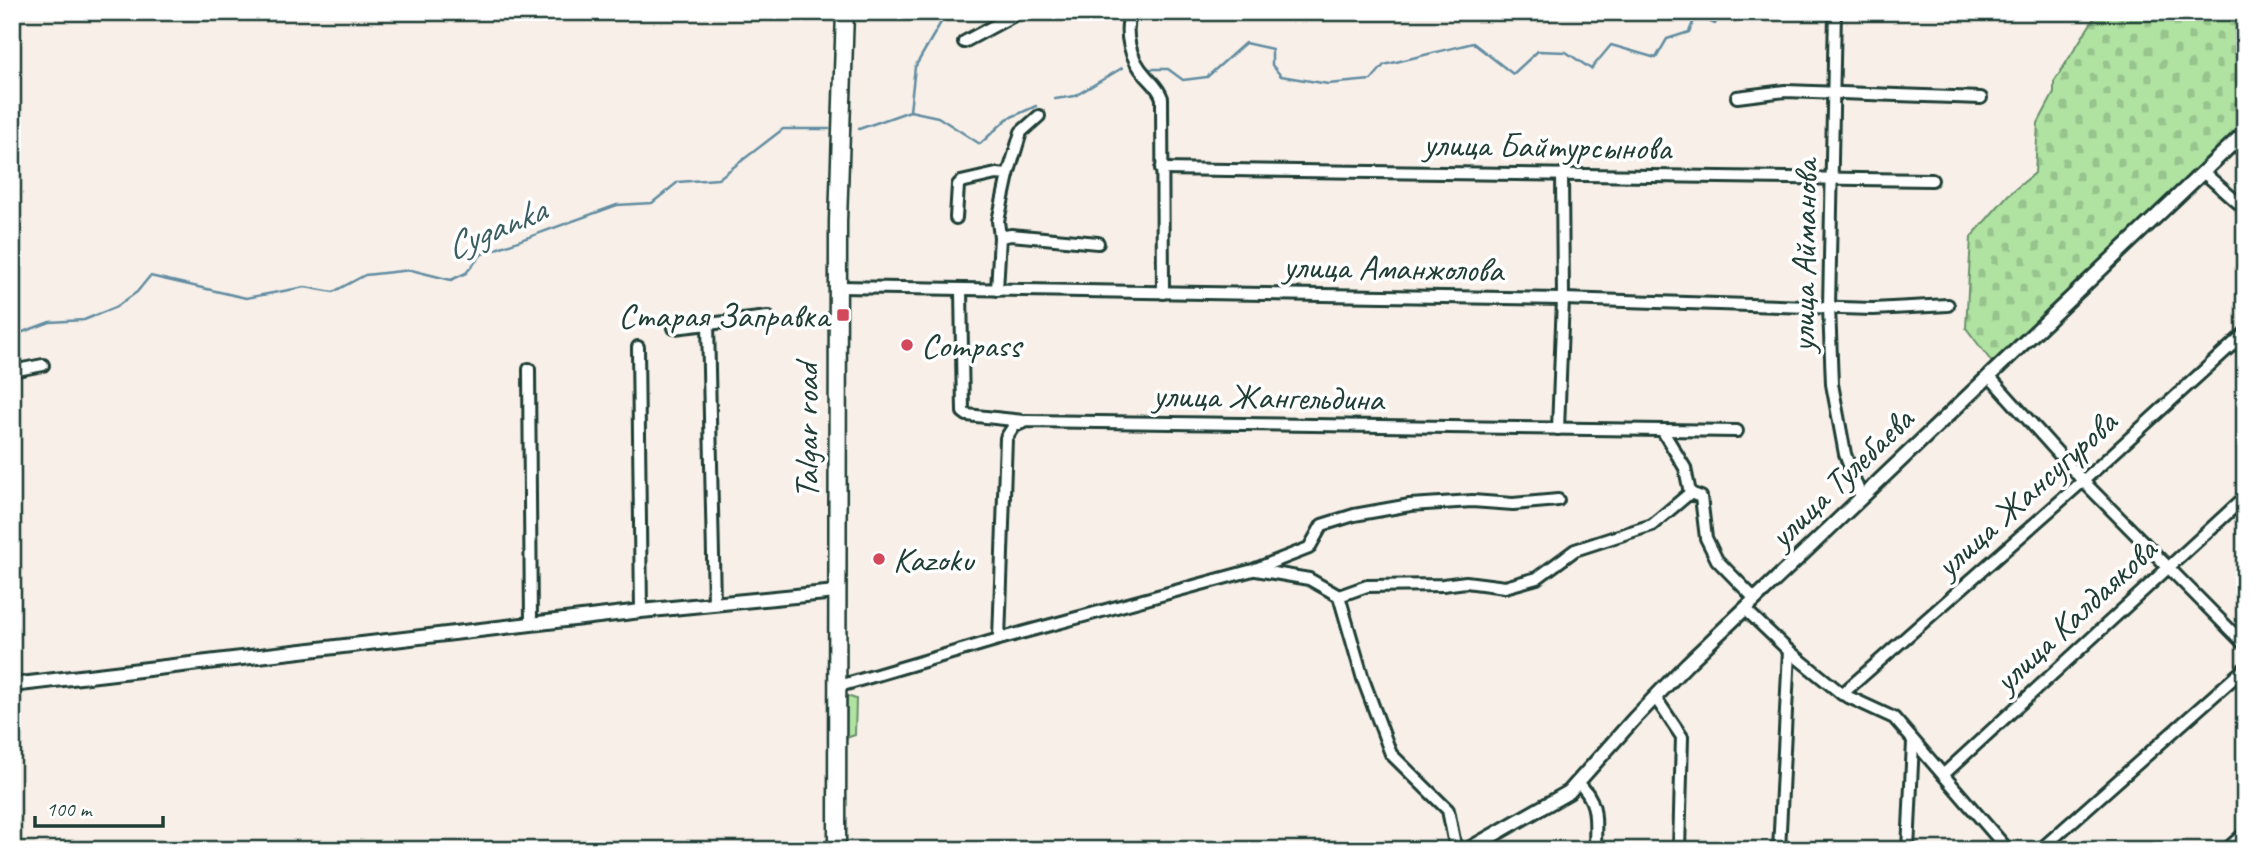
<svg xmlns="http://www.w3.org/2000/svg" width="2257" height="862" font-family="Caveat,sans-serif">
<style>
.grass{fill:#b0e2a2;stroke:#68906b;stroke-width:2}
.cemetery{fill:url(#cemetery-stones);stroke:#68906b;stroke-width:2}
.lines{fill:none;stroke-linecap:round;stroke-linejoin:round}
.stream{stroke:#628ca1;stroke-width:2.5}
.minor-casing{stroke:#1f3d34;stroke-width:16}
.tertiary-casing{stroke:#1f3d34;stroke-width:18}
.primary-casing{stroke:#1f3d34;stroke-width:21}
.minor{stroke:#fff;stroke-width:10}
.tertiary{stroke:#fff;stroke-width:12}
.primary{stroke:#fff;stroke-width:16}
.poi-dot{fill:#d1495b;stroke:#fff;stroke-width:2.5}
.labels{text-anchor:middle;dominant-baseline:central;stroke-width:7;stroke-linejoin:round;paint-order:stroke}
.street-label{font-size:35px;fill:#1f3d34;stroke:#fff}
.poi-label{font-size:35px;fill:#1f3d34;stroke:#fff;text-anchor:start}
.water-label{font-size:37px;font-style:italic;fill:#3b5e62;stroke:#fff}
</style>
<defs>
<pattern id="cemetery-stones" width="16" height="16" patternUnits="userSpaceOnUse" patternTransform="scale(1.75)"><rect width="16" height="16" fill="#b0e2a2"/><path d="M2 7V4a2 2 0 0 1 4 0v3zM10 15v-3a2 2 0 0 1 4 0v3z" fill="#97c38c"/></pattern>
</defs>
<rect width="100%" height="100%" fill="#f8f0e8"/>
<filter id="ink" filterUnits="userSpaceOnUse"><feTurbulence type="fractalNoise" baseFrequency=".0143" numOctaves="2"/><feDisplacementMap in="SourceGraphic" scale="14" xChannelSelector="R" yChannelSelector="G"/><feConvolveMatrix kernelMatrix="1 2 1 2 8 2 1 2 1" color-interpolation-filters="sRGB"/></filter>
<g filter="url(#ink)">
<polygon class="grass" points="847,696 856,699 855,735 846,738"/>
<polygon class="cemetery" points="2098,12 2245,12 2245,124 1994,365 1966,328 1971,237 2008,195 2035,173 2038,123 2054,93 2054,82"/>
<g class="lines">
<g class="stream">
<polyline points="1148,69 1168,69 1183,80 1207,77 1245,43 1272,49 1272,65 1281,76 1328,84 1371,80 1384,65 1473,43 1513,74 1538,51 1566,52 1591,69 1611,45 1656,58 1667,39 1689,32 1696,15 1715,24 1721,12"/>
<polyline points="1055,99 1075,96 1122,68"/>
<polyline points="910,111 938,117 980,144 1007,119 1036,106"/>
<polyline points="859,129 910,111 915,67 947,12"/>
<polyline points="12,336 50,322 84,320 116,307 137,292 150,276 246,298 305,287 333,292 365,275 411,270 451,280 466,273 482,254 617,205 652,203 678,182 718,179 783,129 829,129"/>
</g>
<g class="minor-casing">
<g id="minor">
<path d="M 1131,12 C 1123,33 1130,59 1146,76 C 1153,84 1158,87 1162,98 L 1163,293"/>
<polyline points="1835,12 1829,307 1832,384 1845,454 1861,497"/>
<polyline points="964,42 1020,12"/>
<polyline points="1737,97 1785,91 1981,98"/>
<polyline points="1161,169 1932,180"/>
<polyline points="2203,172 2245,209"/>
<polyline points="1008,175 1021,132 1039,116"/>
<polyline points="956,218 958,185 961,182 996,174 1008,175 998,221 1000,237"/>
<polyline points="838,287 1563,299 1873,309 1948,305"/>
<polyline points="961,289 963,412 967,415 1023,421"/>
<polyline points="997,290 1000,237 1011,235 1098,243"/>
<polyline points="708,323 714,603"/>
<polyline points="674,328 768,317"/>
<polyline points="638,347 641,611"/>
<polyline points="529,369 531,624"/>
<polyline points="12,371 43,365"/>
<polyline points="1989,376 2083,481 2245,645"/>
<polyline points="1558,429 1563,299 1562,174"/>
<polyline points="1662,430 1685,468 1690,493"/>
<polyline points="1256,570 1309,579 1339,596"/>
<polyline points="1745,609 1789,651 1842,694 1894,718 2008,850"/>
<polyline points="999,639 1006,438 1013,427 1026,421 1737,431"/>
<polyline points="836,687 999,639 1253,570 1309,548 1322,525 1354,515 1410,505 1472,501 1513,504 1558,500"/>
<polyline points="1842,694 2083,481 2245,333"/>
<polyline points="1655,697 1682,737 1679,850"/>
<polyline points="1944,774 2245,497"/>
<path d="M 1577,782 C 1600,801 1595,822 1595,850"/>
<polyline points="1456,850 1448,810 1391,754 1363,679 1339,596 1367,586 1443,585 1466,582 1505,587 1537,578 1575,550 1652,525 1690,493 1701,497 1706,538 1717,560 1755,599"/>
<polyline points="1779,850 1789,651"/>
<polyline points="1908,850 1913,742"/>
<polyline points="2040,850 2245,668"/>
<polyline points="2226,850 2245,833"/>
</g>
</g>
<g class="tertiary-casing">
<g id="tertiary">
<polyline points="12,685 641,611 836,592"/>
<polyline points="1467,850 1569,792 1634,719 1687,664 2245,132"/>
</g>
</g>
<g class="primary-casing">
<polyline id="primary" points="837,850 838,221 845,12"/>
</g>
<use href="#minor" class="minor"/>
<use href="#tertiary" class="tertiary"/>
<use href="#primary" class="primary"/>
</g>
</g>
<g class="poi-dot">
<rect x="836" y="308" width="14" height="14" rx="3.5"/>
<circle cx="907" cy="345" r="7"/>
<circle cx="879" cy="559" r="7"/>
</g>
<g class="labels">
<g class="street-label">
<text transform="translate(1547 146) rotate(1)">улица Байтурсынова</text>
<text transform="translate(1804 256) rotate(-89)">улица Айманова</text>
<text transform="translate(1393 268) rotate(1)">улица Аманжолова</text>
<text transform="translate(1268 397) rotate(1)">улица Жангельдина</text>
<text transform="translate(806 431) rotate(-90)">Talgar road</text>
<text transform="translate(1841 478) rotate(-44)">улица Тулебаева</text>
<text transform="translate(2026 494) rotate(-42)">улица Жансугурова</text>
<text transform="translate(2075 615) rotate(-43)">улица Калдаякова</text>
</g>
<g class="poi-label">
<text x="829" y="315" text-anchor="end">Старая Заправка</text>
<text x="921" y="345">Compass</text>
<text x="893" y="559">Kazoku</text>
</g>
<g class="water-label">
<text transform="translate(495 228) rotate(-23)">Cyganka</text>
</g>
</g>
<rect width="2257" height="862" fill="none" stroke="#fff" stroke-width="42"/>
<rect x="21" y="21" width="2215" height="820" fill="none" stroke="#1f3d34" stroke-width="2.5" filter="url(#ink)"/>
<path d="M35 816v10h128v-10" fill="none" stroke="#1f3d34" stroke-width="3.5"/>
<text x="46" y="816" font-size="21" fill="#1f3d34" stroke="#ffffff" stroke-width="5" paint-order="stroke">100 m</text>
</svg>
